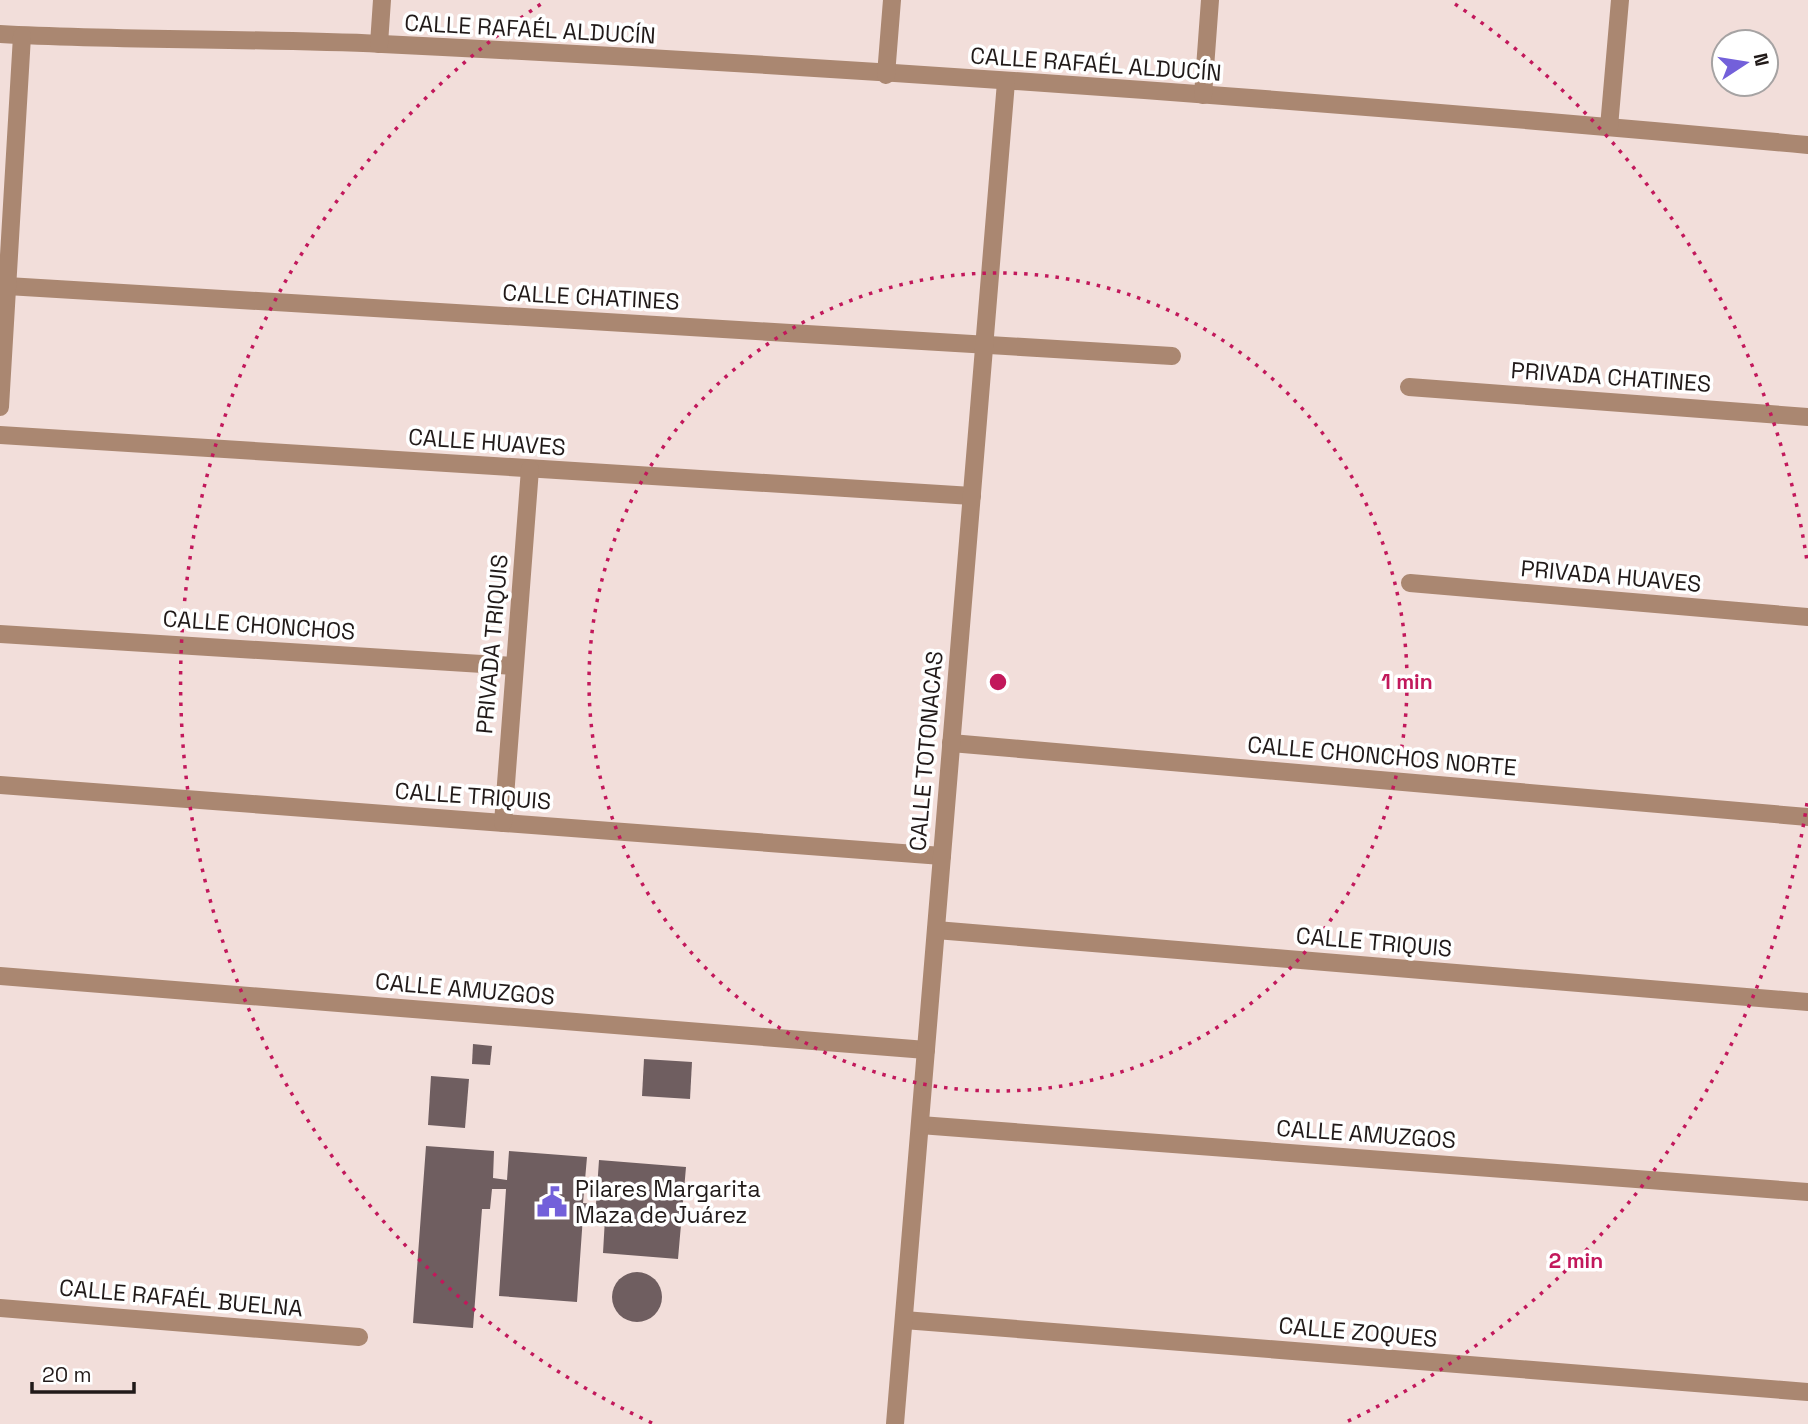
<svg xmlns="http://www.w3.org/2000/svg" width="1808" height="1424" font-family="'Space Grotesk',sans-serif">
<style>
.building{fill:#6f5e60}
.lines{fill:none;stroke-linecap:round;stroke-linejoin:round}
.minor{stroke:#aa8771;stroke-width:18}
.ring{fill:none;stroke:#c2185b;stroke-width:3.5;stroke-dasharray:3.5 7}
.labels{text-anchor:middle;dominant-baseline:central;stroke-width:7;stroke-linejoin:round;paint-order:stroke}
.street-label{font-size:23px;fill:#211a19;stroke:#fff}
.poi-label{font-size:23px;fill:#211a19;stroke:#fff;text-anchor:start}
.centre{fill:#c2185b;stroke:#fff;stroke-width:3.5}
.ring-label{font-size:21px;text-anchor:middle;font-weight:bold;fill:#c2185b;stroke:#fff;stroke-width:7;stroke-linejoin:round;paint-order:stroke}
</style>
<rect width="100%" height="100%" fill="#f2deda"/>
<g class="building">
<polygon points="473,1044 492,1046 490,1065 472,1064"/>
<polygon points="644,1059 692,1062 690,1099 642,1096"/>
<polygon points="431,1076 469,1079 465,1128 428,1125"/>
<polygon points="426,1146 494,1151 493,1178 507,1180 509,1151 587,1157 583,1203 596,1204 599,1160 686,1167 678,1259 603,1253 605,1218 583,1216 577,1302 499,1296 506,1189 492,1189 490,1209 482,1209 473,1328 413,1323"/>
<circle cx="637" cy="1297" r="25"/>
</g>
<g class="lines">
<g class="minor">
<path d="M 0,34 C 127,41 255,38 382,44 C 858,67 1334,101 1808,145"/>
<polyline points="379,44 382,0"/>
<polyline points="886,75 892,0"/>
<polyline points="1203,95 1210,0"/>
<polyline points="1609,127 1620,0"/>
<polyline points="7,286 1172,356"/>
<polyline points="1409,387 1808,417"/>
<polyline points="0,407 22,36"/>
<polyline points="0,435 972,496"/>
<polyline points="1410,583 1808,617"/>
<polyline points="0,634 514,666"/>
<polyline points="951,743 1808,817"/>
<polyline points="0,785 942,856"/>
<polyline points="503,823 530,469"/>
<polyline points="936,930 1808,1002"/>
<polyline points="0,976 926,1050"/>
<polyline points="920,1125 1808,1192"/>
<polyline points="0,1308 359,1337"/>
<polyline points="904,1320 1808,1392"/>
<polyline points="895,1424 1006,82"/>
</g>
</g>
<g class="ring">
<circle cx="998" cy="682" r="409"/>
<path d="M1807 803A818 818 0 0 1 1344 1423M652 1423A818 818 0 0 1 541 4M1455 4A818 818 0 0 1 1807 561"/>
</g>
<defs>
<g id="civic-bare" transform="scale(2.415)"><path d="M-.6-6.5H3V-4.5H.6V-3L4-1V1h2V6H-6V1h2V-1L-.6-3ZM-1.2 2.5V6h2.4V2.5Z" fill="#7360da" stroke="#fff" stroke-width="2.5" paint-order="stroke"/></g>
</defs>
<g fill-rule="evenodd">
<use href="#civic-bare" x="552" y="1202"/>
</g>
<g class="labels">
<g class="street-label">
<text transform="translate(530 29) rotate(3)">CALLE RAFAÉL ALDUCÍN</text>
<text transform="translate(1096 64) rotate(4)">CALLE RAFAÉL ALDUCÍN</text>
<text transform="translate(591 297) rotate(3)">CALLE CHATINES</text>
<text transform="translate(1611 377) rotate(4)">PRIVADA CHATINES</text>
<text transform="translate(487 442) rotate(4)">CALLE HUAVES</text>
<text transform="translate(1611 576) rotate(5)">PRIVADA HUAVES</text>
<text transform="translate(259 625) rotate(4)">CALLE CHONCHOS</text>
<text transform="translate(492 644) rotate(-85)">PRIVADA TRIQUIS</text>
<text transform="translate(926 751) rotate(-85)">CALLE TOTONACAS</text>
<text transform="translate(1382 756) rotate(5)">CALLE CHONCHOS NORTE</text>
<text transform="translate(473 796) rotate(4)">CALLE TRIQUIS</text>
<text transform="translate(1374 942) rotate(5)">CALLE TRIQUIS</text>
<text transform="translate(465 989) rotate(5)">CALLE AMUZGOS</text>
<text transform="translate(1366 1134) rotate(4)">CALLE AMUZGOS</text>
<text transform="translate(181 1298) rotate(5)">CALLE RAFAÉL BUELNA</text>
<text transform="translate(1358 1332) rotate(5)">CALLE ZOQUES</text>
</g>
<g class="poi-label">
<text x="575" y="1189">Pilares Margarita<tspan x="575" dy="26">Maza de Juárez</tspan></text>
</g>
</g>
<circle cx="998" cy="682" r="10" class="centre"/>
<g class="ring-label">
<text x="1407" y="689">1 min</text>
<text x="1576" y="1268">2 min</text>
</g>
<g transform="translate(1745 63) rotate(78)"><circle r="33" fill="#ffffff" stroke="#a6a3a3" stroke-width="2"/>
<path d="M0-5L12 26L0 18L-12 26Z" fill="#7360da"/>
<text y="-10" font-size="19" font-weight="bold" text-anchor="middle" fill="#211a19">N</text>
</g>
<path d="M32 1382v10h102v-10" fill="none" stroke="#211a19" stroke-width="3.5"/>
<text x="42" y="1382" font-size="21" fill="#211a19" stroke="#ffffff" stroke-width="5" paint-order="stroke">20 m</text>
</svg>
